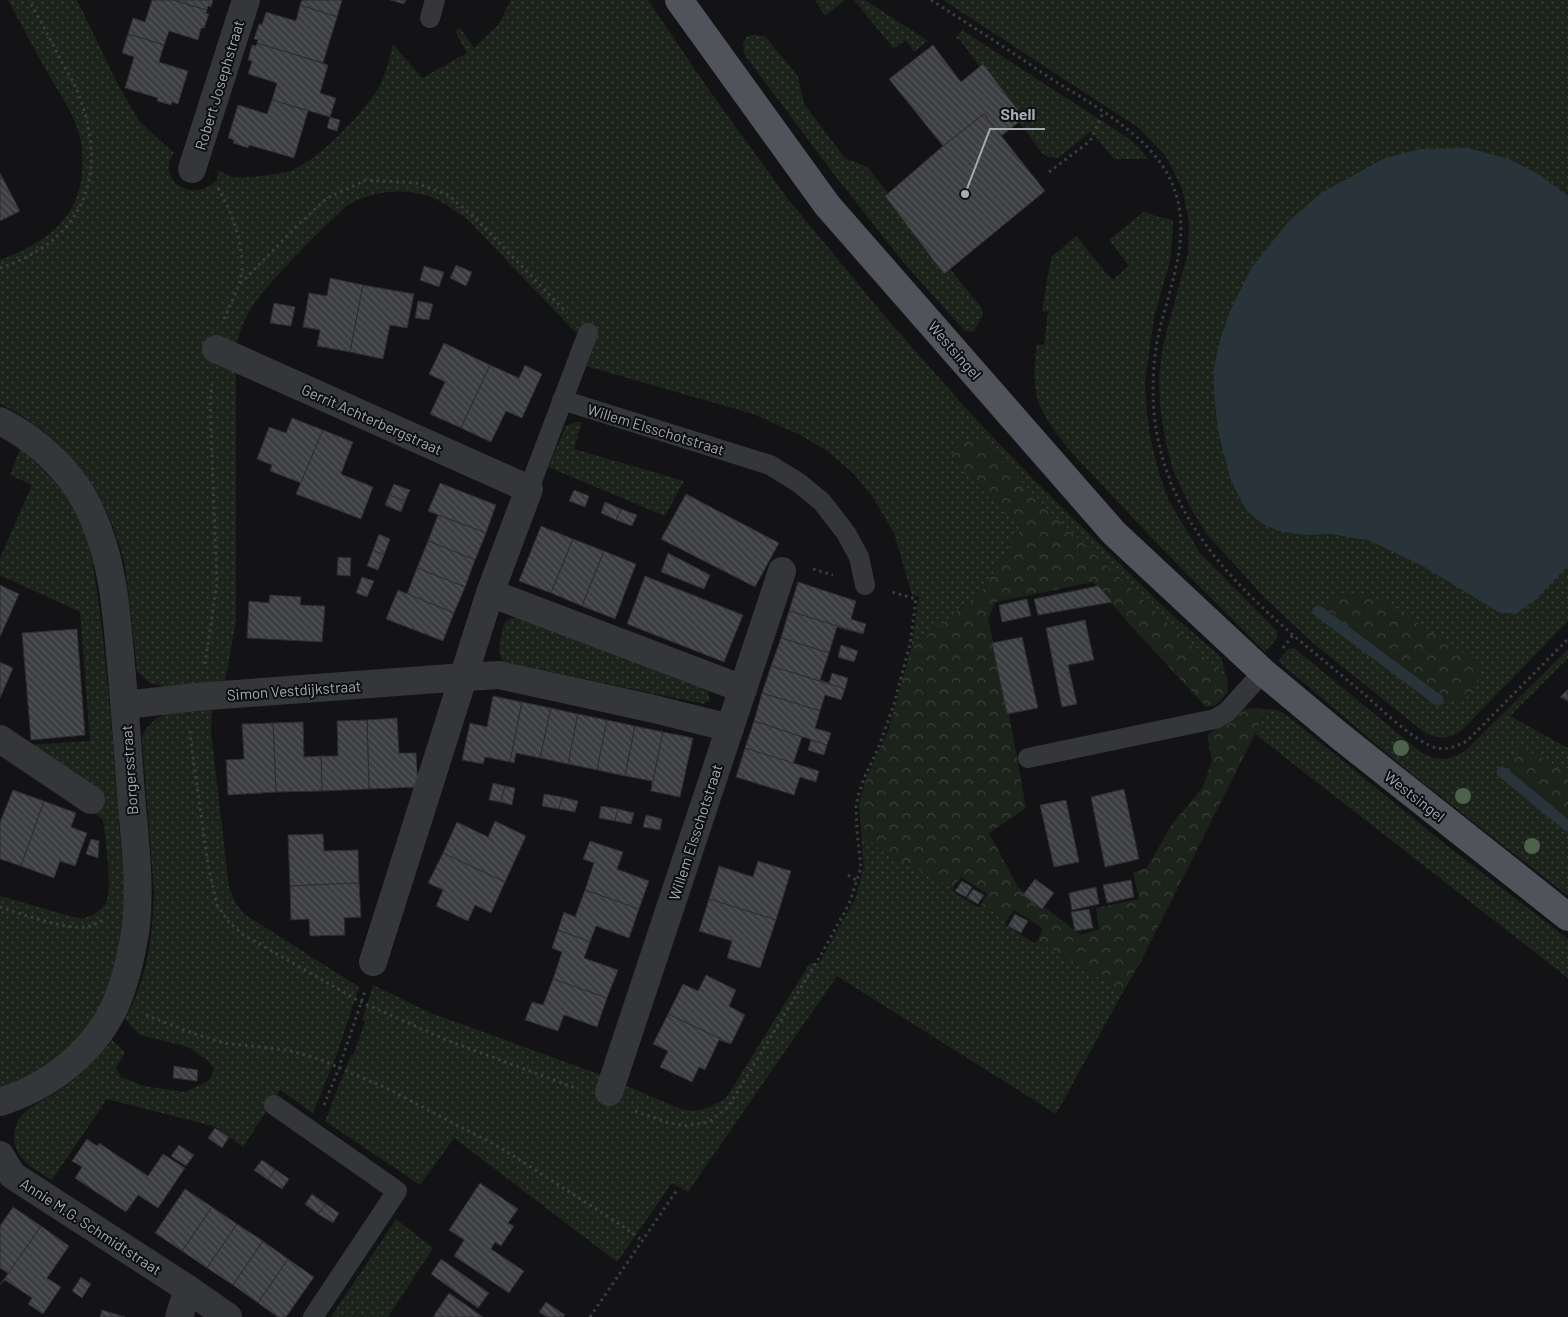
<svg xmlns="http://www.w3.org/2000/svg" width="1568" height="1317" font-family="Barlow,sans-serif">
<style>
.grass{fill:url(#grass-dots)}
.forest{fill:url(#forest-crowns)}
.water{fill:#283439}
.lines{fill:none;stroke-linecap:round;stroke-linejoin:round}
.stream{stroke:#283439;stroke-width:11}
.building{fill:url(#building-back-hatch);stroke:#2d2d31}
.path{stroke:#3a3d41;stroke-width:3;stroke-dasharray:2.5 4;stroke-linecap:butt}
.lane{stroke:#34363a;stroke-width:20}
.street{stroke:#34363a;stroke-width:28}
.primary{stroke:#505359;stroke-width:28}
.tree{fill:#4d624c}
.labels{text-anchor:middle;dominant-baseline:central;stroke-width:4;stroke-linejoin:round;paint-order:stroke}
.street-label{font-size:15px;fill:#a4acb6;stroke:#0e0e10}
.leader{fill:none;stroke:#a4acb6;stroke-width:2}
.callout-dot{fill:#a4acb6;stroke:#0e0e10;stroke-width:2}
.callout-label{font-size:16px;text-anchor:middle;font-weight:bold;fill:#a4acb6;stroke:#0e0e10;stroke-width:4;stroke-linejoin:round;paint-order:stroke}
</style>
<defs>
<pattern id="grass-dots" width="8" height="8" patternUnits="userSpaceOnUse" patternTransform="scale(1.25)"><rect width="8" height="8" fill="#1b231b"/><path d="M2 2h.1M6 6h.1" fill="none" stroke="#39403a" stroke-width="1.8" stroke-linecap="round"/></pattern>
<pattern id="forest-crowns" width="20" height="18" patternUnits="userSpaceOnUse" patternTransform="scale(1.25)"><rect width="20" height="18" fill="#1b231b"/><path d="M2 6a3 3 0 1 1 6 0M12 15a3 3 0 1 1 6 0" fill="none" stroke="#39403a"/></pattern>
<pattern id="building-back-hatch" width="6" height="6" patternUnits="userSpaceOnUse" patternTransform="scale(1.25)"><rect width="6" height="6" fill="#3d3e42"/><path d="M-1 5l2 2M0 0l6 6M5-1l2 2" fill="none" stroke="#56575b"/></pattern>
</defs>
<rect width="100%" height="100%" fill="#131315"/>
<g class="grass">
<path d="M 8,0 L 77,0 L 117,83 L 139,121 L 174,153 C 158,174 181,196 203,189 C 209,187 213,183 217,180 L 218,171 C 223,172 227,175 232,177 C 243,179 282,174 293,170 C 318,160 372,106 382,81 C 387,70 390,56 393,44 L 422,78 L 467,53 L 456,33 L 456,30 L 460,28 L 474,48 L 498,25 L 511,0 L 648,0 L 709,90 L 788,199 L 888,320 L 971,414 L 1033,479 L 1168,611 L 1221,657 L 1227,679 L 1051,513 L 985,443 L 951,456 L 1022,527 L 983,590 L 911,649 L 919,597 L 912,595 L 894,533 L 872,496 L 853,473 L 827,451 L 802,436 L 753,414 L 582,365 L 591,340 L 574,331 L 467,219 C 455,211 442,201 428,196 C 403,188 372,191 350,204 C 344,207 340,213 335,217 C 320,230 306,245 292,260 C 265,289 246,306 236,345 L 236,621 L 225,681 L 166,687 L 150,683 L 137,671 C 134,645 132,618 128,591 C 127,581 126,571 124,561 C 106,491 66,436 0,404 L 0,260 C 43,244 78,221 82,172 C 83,158 83,144 78,130 C 71,109 57,90 46,70 C 33,47 21,24 8,0 Z"/>
<polygon points="815,0 845,0 825,16"/>
<polygon points="854,0 865,0 928,41 914,52 906,40 894,49"/>
<path d="M 943,0 L 1568,0 L 1568,621 L 1461,731 C 1446,740 1441,739 1425,733 L 1313,643 L 1263,596 L 1206,533 L 1190,507 L 1173,470 L 1165,438 L 1160,407 L 1159,375 L 1163,345 L 1188,253 L 1189,221 L 1182,188 L 1165,155 L 1139,128 Z"/>
<polygon points="962,30 1128,138 1138,147 1148,159 1114,159 1091,131 1058,158 1048,157 1042,153 1019,122 1024,117 983,64 980,67 960,40 956,38"/>
<polygon points="752,35 765,36 798,76 804,104 845,158 867,167 981,307 983,315 974,331 969,332 964,330 904,263 833,173 744,54 743,44 746,37"/>
<path d="M 1145,211 L 1155,216 L 1170,219 L 1173,221 L 1171,257 L 1154,318 L 1145,382 L 1147,413 L 1151,440 L 1159,473 L 1169,501 L 1200,553 L 1277,631 L 1277,638 L 1265,652 C 1211,598 1157,545 1105,488 C 1083,464 1056,439 1041,408 C 1032,390 1034,364 1037,344 L 1044,345 L 1048,312 L 1042,311 L 1051,257 L 1076,236 L 1112,280 L 1129,266 L 1109,240 Z"/>
<polygon points="576,422 582,422 574,449 684,481 665,516 548,467 566,426"/>
<path d="M 20,449 C 47,471 70,495 83,528 C 93,553 95,580 99,606 C 105,652 109,699 113,745 C 115,775 118,806 120,836 C 122,861 125,886 123,911 C 121,943 115,975 102,1003 C 88,1031 56,1063 28,1078 C 19,1082 9,1085 0,1089 L 0,896 L 81,919 C 91,916 101,912 106,902 C 113,888 105,838 103,820 L 95,813 L 105,796 L 27,749 L 26,745 L 90,741 L 80,612 L 0,575 L 0,558 L 32,485 L 10,475 Z"/>
<path d="M 512,618 L 519,618 L 708,691 L 710,700 L 704,704 L 504,662 C 494,652 502,637 504,624 L 507,621 Z"/>
<path d="M 1294,648 L 1422,753 C 1439,761 1447,761 1464,752 L 1568,649 L 1568,658 L 1510,716 L 1568,748 L 1568,896 L 1403,767 L 1278,661 L 1288,649 Z"/>
<polygon points="1255,708 1277,710 1285,714 1450,848 1568,939 1568,978 1255,734 1265,714"/>
<path d="M 212,709 L 211,732 L 229,888 L 237,905 L 244,914 L 359,987 L 337,1054 L 313,1113 L 280,1090 L 243,1147 L 216,1127 L 107,1099 L 52,1180 C 42,1173 28,1167 21,1157 C 11,1144 12,1126 23,1114 C 31,1105 45,1100 55,1093 C 78,1079 96,1061 112,1040 L 125,1052 L 116,1068 L 121,1077 L 144,1086 L 185,1092 L 208,1081 L 212,1075 L 214,1068 L 206,1059 L 188,1047 L 140,1035 L 125,1019 C 147,979 153,937 154,892 L 142,737 C 155,707 184,712 212,709 Z"/>
<polygon points="861,833 882,851 953,888 952,891 979,908 981,905 1007,920 1005,925 1034,943 1037,941 1123,992 1056,1114 837,976 688,1192 672,1183 617,1262 454,1138 420,1185 325,1121 351,1055 353,1055 365,1022 362,1020 373,985 431,1013 604,1076 680,1109 694,1111 708,1108 726,1098 810,963 819,963 855,899 864,867"/>
<polygon points="396,1219 433,1248 388,1317 331,1317"/>
</g>
<g class="forest">
<polygon points="974,438 985,443 1051,513 1227,679 1228,692 1216,705 1206,707 1131,626 1093,582 996,602 988,618 1010,719 1026,808 989,833 1018,887 1081,935 1099,929 1096,908 1139,899 1133,872 1147,868 1172,824 1203,787 1212,761 1207,735 1245,709 1255,708 1265,714 1140,963 1123,992 1037,941 1043,929 1014,910 1007,920 981,905 987,894 961,877 953,888 882,851 861,833 859,804 867,776 888,731 911,649 983,590 1022,527 951,456 963,440"/>
<polygon points="1344,592 1366,594 1393,607 1479,663 1480,677 1472,694 1455,700 1438,700 1318,611"/>
<polygon points="1519,745 1568,774 1568,826 1502,772"/>
</g>
<polygon class="water" points="1468,148 1509,159 1540,175 1568,196 1568,566 1536,599 1516,614 1498,612 1423,566 1368,540 1330,534 1304,535 1279,531 1261,523 1247,511 1231,481 1218,431 1214,393 1214,367 1220,340 1230,311 1252,267 1288,222 1321,193 1383,159 1419,149"/>
<g class="lines">
<g class="stream">
<polyline points="1318,611 1438,700"/>
<polyline points="1502,772 1568,826"/>
</g>
</g>
<g class="building">
<polygon points="152,0 173,0 207,10 206,13 209,14 204,28 201,28 198,40 169,31 164,45 128,34 133,18 145,22"/>
<polygon points="173,0 213,0 211,7 208,6 207,10"/>
<polygon points="302,0 342,0 337,17 300,5"/>
<polygon points="390,0 406,0 404,4"/>
<polygon points="300,5 337,17 323,63 257,43 258,40 254,39 259,24 262,25 266,12 296,21"/>
<polygon points="128,34 164,45 159,62 188,71 178,104 172,102 171,105 157,101 158,98 125,88 134,57 122,53"/>
<polygon points="257,43 328,65 320,93 336,98 330,117 272,100 277,83 248,74 252,61 248,60 252,45 256,46"/>
<polygon points="933,45 961,82 983,64 1024,118 1001,136 984,114 943,146 889,79"/>
<polygon points="272,100 308,111 294,158 249,145 248,148 233,143 234,140 228,138 238,105 267,114"/>
<polygon points="984,114 1045,191 944,274 885,196 943,146"/>
<polygon points="330,117 340,120 337,131 327,128"/>
<polygon points="0,173 20,211 0,221"/>
<polygon points="456,265 472,272 466,286 450,278"/>
<polygon points="424,266 444,272 439,287 420,280"/>
<polygon points="330,278 363,285 350,352 317,346 320,330 303,327 309,293 327,296"/>
<polygon points="363,285 414,294 407,328 390,325 383,359 350,352"/>
<polygon points="418,301 433,304 429,320 415,318"/>
<polygon points="274,303 295,307 291,326 270,323"/>
<polygon points="444,343 490,365 461,428 430,414 445,382 429,374"/>
<polygon points="490,365 519,378 525,365 542,374 522,418 506,411 491,442 461,428"/>
<polygon points="292,418 323,430 301,483 270,471 272,465 257,459 269,427 286,433"/>
<polygon points="323,430 353,442 341,474 373,487 361,519 296,494"/>
<polygon points="440,483 496,505 486,533 428,511"/>
<polygon points="394,484 410,490 405,501 389,495"/>
<polygon points="574,490 589,496 585,507 569,501"/>
<polygon points="686,494 779,543 755,587 661,539"/>
<polygon points="389,495 405,501 401,512 385,505"/>
<polygon points="605,502 621,509 616,520 601,513"/>
<polygon points="621,509 637,515 632,526 616,520"/>
<polygon points="438,515 486,533 475,560 428,541"/>
<polygon points="541,526 573,539 551,593 519,581"/>
<polygon points="379,534 390,539 384,555 373,550"/>
<polygon points="573,539 604,551 582,606 551,593"/>
<polygon points="428,541 475,560 465,587 417,568"/>
<polygon points="373,550 384,555 378,570 367,566"/>
<polygon points="604,551 636,564 615,619 582,606"/>
<polygon points="668,553 710,575 704,589 661,572"/>
<polygon points="338,557 351,558 350,576 337,575"/>
<polygon points="417,568 465,587 454,613 407,594"/>
<polygon points="645,576 743,615 724,662 627,624"/>
<polygon points="362,577 374,581 367,597 356,593"/>
<polygon points="798,582 856,601 851,619 866,624 863,634 789,611"/>
<polygon points="0,585 19,594 0,637"/>
<polygon points="1098,586 1112,602 1038,615 1034,599"/>
<polygon points="398,590 454,613 443,641 386,619"/>
<polygon points="270,595 301,597 300,605 325,606 322,642 247,638 249,601 269,603"/>
<polygon points="1027,599 1031,616 1002,622 999,605"/>
<polygon points="789,611 863,634 837,627 829,653 781,638"/>
<polygon points="1085,620 1094,660 1068,665 1077,704 1062,707 1046,628"/>
<polygon points="77,629 85,735 31,740 22,633"/>
<polygon points="1022,637 1038,708 1007,714 992,643"/>
<polygon points="781,638 829,653 820,680 829,683 832,673 848,678 845,689 771,666"/>
<polygon points="841,645 858,651 854,662 838,657"/>
<polygon points="0,662 13,668 0,698"/>
<polygon points="771,666 845,689 841,700 825,695 820,711 762,693"/>
<polygon points="1568,689 1568,701 1560,697"/>
<polygon points="762,693 820,711 815,728 831,733 827,745 754,721"/>
<polygon points="493,696 522,702 510,762 485,757 483,764 462,760 470,723 487,727"/>
<polygon points="522,702 551,708 540,758 516,753 514,763 510,762"/>
<polygon points="551,708 578,714 568,764 540,758"/>
<polygon points="578,714 607,720 597,770 568,764"/>
<polygon points="397,718 399,753 416,753 418,787 369,789 367,720"/>
<polygon points="367,720 369,789 322,791 321,756 338,756 337,721"/>
<polygon points="607,720 635,726 625,776 597,770"/>
<polygon points="754,721 802,737 793,764 745,748"/>
<polygon points="303,722 304,757 321,756 322,791 276,792 273,723"/>
<polygon points="273,723 276,792 228,795 226,760 244,759 242,724"/>
<polygon points="635,726 663,732 651,791 652,781 625,776"/>
<polygon points="663,732 693,738 680,797 651,791"/>
<polygon points="811,740 827,745 824,755 808,750"/>
<polygon points="745,748 819,771 816,782 800,777 794,795 736,777"/>
<polygon points="493,783 505,786 501,802 489,800"/>
<polygon points="505,786 515,788 512,805 501,802"/>
<polygon points="1124,789 1139,859 1105,867 1091,797"/>
<polygon points="13,790 44,801 21,866 0,859 0,822"/>
<polygon points="544,794 562,797 559,809 542,806"/>
<polygon points="562,797 578,801 575,812 559,809"/>
<polygon points="1066,800 1079,862 1054,867 1040,805"/>
<polygon points="44,801 76,813 71,827 87,833 75,866 60,861 54,878 21,866"/>
<polygon points="601,806 618,809 615,821 599,818"/>
<polygon points="618,809 634,813 631,824 615,821"/>
<polygon points="646,815 662,819 660,830 643,827"/>
<polygon points="495,821 526,836 505,882 443,853 457,822 488,837"/>
<polygon points="323,834 324,851 358,850 359,883 290,886 288,835"/>
<polygon points="91,839 99,841 98,858 86,854"/>
<polygon points="590,841 623,852 617,869 649,881 639,909 585,890 594,863 583,859"/>
<polygon points="443,853 505,882 491,913 475,905 468,921 436,906 443,890 428,883"/>
<polygon points="758,861 791,871 776,920 709,899 719,866 753,877"/>
<polygon points="1035,879 1054,893 1042,909 1023,895"/>
<polygon points="1131,880 1134,897 1107,903 1103,885"/>
<polygon points="962,881 972,887 966,897 955,891"/>
<polygon points="359,883 361,917 344,918 345,935 310,936 309,919 291,920 290,886"/>
<polygon points="1096,887 1099,904 1072,910 1069,893"/>
<polygon points="973,889 984,895 978,904 967,898"/>
<polygon points="585,890 639,909 629,938 596,926 590,942 558,930 564,912 575,917"/>
<polygon points="709,899 776,920 760,968 727,958 732,941 699,931"/>
<polygon points="1089,909 1093,928 1075,931 1071,912"/>
<polygon points="1015,914 1028,921 1021,933 1008,926"/>
<polygon points="558,930 590,942 584,958 618,970 607,998 553,979 562,952 552,948"/>
<polygon points="706,975 736,990 729,1006 745,1015 731,1044 668,1014 683,984 698,991"/>
<polygon points="553,979 607,998 597,1027 564,1015 558,1031 525,1020 532,1002 543,1005"/>
<polygon points="668,1014 731,1044 719,1040 705,1070 699,1067 692,1082 660,1067 668,1051 653,1044"/>
<polygon points="174,1066 198,1070 197,1081 173,1078"/>
<polygon points="215,1128 229,1137 222,1148 208,1138"/>
<polygon points="87,1139 97,1146 99,1143 148,1176 163,1154 185,1168 158,1208 138,1195 126,1212 75,1178 82,1167 72,1161"/>
<polygon points="179,1145 194,1155 186,1166 171,1156"/>
<polygon points="262,1160 275,1169 268,1180 254,1170"/>
<polygon points="275,1169 289,1179 282,1189 268,1180"/>
<polygon points="480,1183 518,1209 508,1223 514,1226 501,1246 495,1242 491,1249 524,1271 509,1293 454,1256 464,1240 449,1230"/>
<polygon points="185,1189 212,1207 182,1251 155,1233"/>
<polygon points="312,1194 326,1204 318,1214 305,1204"/>
<polygon points="326,1204 339,1213 333,1223 318,1214"/>
<polygon points="13,1207 41,1226 9,1274 0,1268 0,1226"/>
<polygon points="212,1207 237,1224 207,1268 182,1251"/>
<polygon points="237,1224 263,1241 233,1285 207,1268"/>
<polygon points="41,1226 69,1246 47,1278 61,1287 43,1314 28,1304 32,1298 5,1280 0,1285"/>
<polygon points="263,1241 288,1259 258,1303 233,1285"/>
<polygon points="288,1259 314,1277 286,1317 278,1317 258,1303"/>
<polygon points="441,1259 489,1293 478,1308 431,1274"/>
<polygon points="81,1277 91,1284 82,1298 72,1291"/>
<polygon points="449,1293 483,1317 433,1317"/>
<polygon points="546,1302 565,1315 563,1317 547,1317 539,1312"/>
<polygon points="102,1310 125,1317 100,1317"/>
</g>
<g class="lines">
<g class="path">
<path d="M 931,0 C 970,25 1009,50 1047,76 C 1090,104 1149,133 1171,181 C 1194,231 1171,282 1159,332 C 1153,359 1152,386 1154,413 C 1167,544 1271,616 1363,693 C 1380,708 1417,744 1437,748 C 1448,750 1457,746 1467,741 L 1568,639"/>
<polyline points="1049,172 1090,141 1103,113"/>
<path d="M 218,188 C 231,210 240,235 242,260 C 243,268 241,277 239,284"/>
<path d="M 0,268 C 82,241 109,178 80,98 C 76,86 69,75 63,64 C 52,43 41,21 29,0"/>
<polyline points="224,319 239,285 299,224 327,198 366,180 416,183 448,195 476,219 567,313"/>
<polyline points="813,569 833,575"/>
<polyline points="1283,648 1293,635"/>
<polyline points="205,664 217,583 210,405 212,384"/>
<polyline points="190,731 190,735 208,865 217,905 229,922 242,934 361,1002 449,1041 578,1089"/>
<polyline points="848,875 856,880"/>
<path d="M 0,907 C 21,914 66,930 87,927 C 95,925 99,923 104,918"/>
<polyline points="146,1015 189,1032 224,1043 287,1050 319,1059 386,1088 501,1148 621,1225 643,1241"/>
<polyline points="324,1105 339,1068 365,991"/>
<polyline points="635,1111 666,1122 684,1126 709,1122 728,1107 822,953 849,904 861,868 857,831 856,807 858,796 865,776 878,749 894,704 910,644 916,599 892,592"/>
<polyline points="590,1317 677,1190"/>
</g>
<g class="lane">
<polyline points="430,18 435,0"/>
<polyline points="562,400 770,465 799,483 822,502 846,533 859,557 865,585"/>
<polyline points="529,489 588,333"/>
<polyline points="1028,758 1215,719 1227,712 1263,672"/>
<polyline points="274,1105 397,1191 313,1317"/>
</g>
<g class="street">
<polyline points="192,169 246,0"/>
<polyline points="216,349 529,489 490,593 373,962"/>
<path d="M 0,421 C 39,441 74,473 92,515 C 112,559 116,606 120,654 C 124,696 127,738 130,780 C 133,828 141,878 136,926 C 132,953 126,981 115,1006 C 93,1053 49,1087 0,1102"/>
<polyline points="490,593 743,689"/>
<polyline points="125,705 195,697 464,677 499,675 650,708 730,728"/>
<polyline points="0,739 91,800"/>
<polyline points="609,1092 782,571"/>
<polyline points="0,1155 12,1175 188,1289 179,1317"/>
<polyline points="188,1289 228,1317"/>
</g>
<polyline class="primary" points="679,0 827,205 1114,533 1263,672 1341,737 1568,917"/>
</g>
<g class="tree">
<circle cx="1401" cy="748" r="8"/>
<circle cx="1463" cy="796" r="8"/>
<circle cx="1532" cy="846" r="8"/>
</g>
<g class="labels">
<g class="street-label">
<text transform="translate(219 85) rotate(-73)">Robert Josephstraat</text>
<text transform="translate(955 350) rotate(49)">Westsingel</text>
<text transform="translate(372 419) rotate(24)">Gerrit Achterbergstraat</text>
<text transform="translate(656 429) rotate(17)">Willem Elsschotstraat</text>
<text transform="translate(294 690) rotate(-4)">Simon Vestdijkstraat</text>
<text transform="translate(129 770) rotate(-94)">Borgersstraat</text>
<text transform="translate(1415 796) rotate(38)">Westsingel</text>
<text transform="translate(695 832) rotate(-72)">Willem Elsschotstraat</text>
<text transform="translate(91 1226) rotate(33)">Annie M.G. Schmidtstraat</text>
</g>
</g>
<path class="leader" d="M965 194L990 129H1045"/>
<circle class="callout-dot" cx="965" cy="194" r="5"/>
<g class="callout-label">
<text x="1018" y="120">Shell</text>
</g>
</svg>
